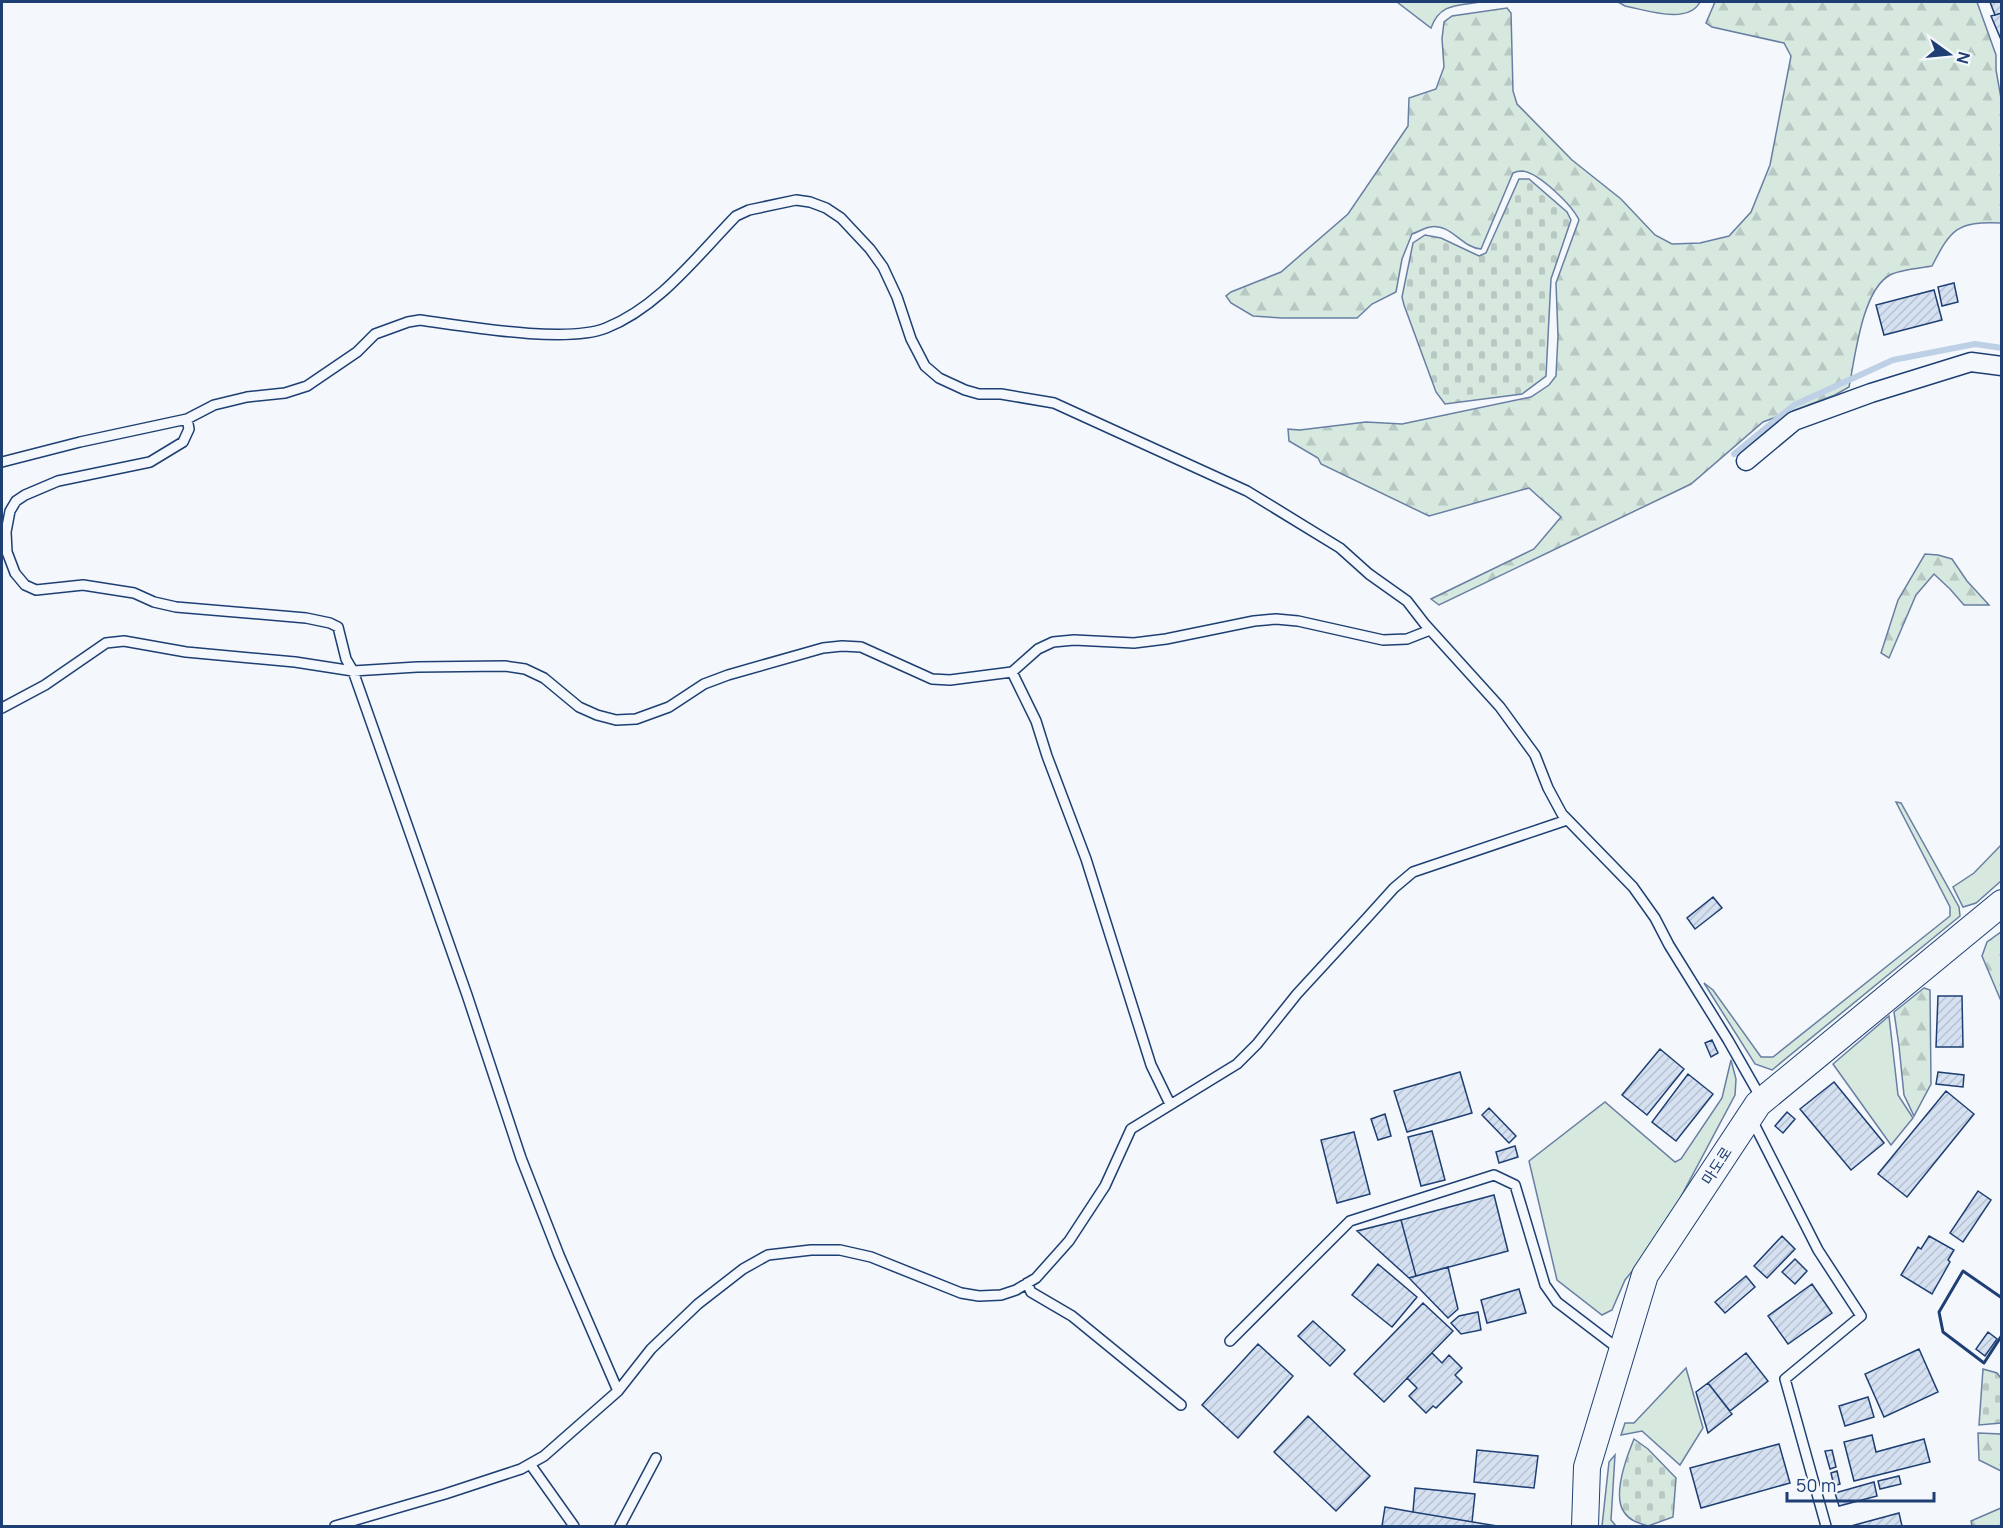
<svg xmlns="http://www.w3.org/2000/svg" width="2003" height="1528" viewBox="0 0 2003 1528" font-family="Manrope,'Noto Sans KR',sans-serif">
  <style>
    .grass { fill: #d7e8df; stroke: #687fa3; stroke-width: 1.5 }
    .forest { fill: url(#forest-firs); stroke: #687fa3; stroke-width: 1.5 }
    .cemetery { fill: url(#cemetery-stones); stroke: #687fa3; stroke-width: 1.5 }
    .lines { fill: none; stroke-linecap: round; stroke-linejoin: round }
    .stream { stroke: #bed0e5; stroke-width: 6 }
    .building { fill: url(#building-hatch); stroke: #1d3f73; stroke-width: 1.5 }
    .service-casing { stroke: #1d3f73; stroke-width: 12 }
    .minor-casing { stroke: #1d3f73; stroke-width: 21 }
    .secondary-casing { stroke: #1d3f73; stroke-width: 28 }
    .service { stroke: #f4f7fb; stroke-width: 9 }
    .minor { stroke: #f4f7fb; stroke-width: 18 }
    .secondary { stroke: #f4f7fb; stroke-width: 26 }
    .wall { stroke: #1d3f73; stroke-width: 3 }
    .labels { text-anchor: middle; stroke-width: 4.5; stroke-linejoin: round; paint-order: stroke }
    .street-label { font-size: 15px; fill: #1d3f73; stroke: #f4f7fb }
  </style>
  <defs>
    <pattern id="forest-firs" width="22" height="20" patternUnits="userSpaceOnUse" patternTransform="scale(1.5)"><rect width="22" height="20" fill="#d7e8df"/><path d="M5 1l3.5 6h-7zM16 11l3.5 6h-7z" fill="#b8c8c3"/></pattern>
    <pattern id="cemetery-stones" width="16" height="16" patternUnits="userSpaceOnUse" patternTransform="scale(1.5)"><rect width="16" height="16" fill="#d7e8df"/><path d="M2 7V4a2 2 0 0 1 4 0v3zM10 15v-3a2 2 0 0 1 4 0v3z" fill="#b8c8c3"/></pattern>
    <pattern id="building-hatch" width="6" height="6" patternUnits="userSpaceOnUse" patternTransform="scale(1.5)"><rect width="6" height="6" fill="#d5e0f0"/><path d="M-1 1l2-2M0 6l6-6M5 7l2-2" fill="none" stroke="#b6c1d1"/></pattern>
  </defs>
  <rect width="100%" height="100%" fill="#f4f7fb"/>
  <path class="grass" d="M1397,2H1480C1457,6 1440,3 1431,28Z
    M1618,2H1700C1688,25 1646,10 1625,6Z
    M1896,802L1901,803L1959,907L1960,916L1772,1070L1755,1064L1704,983L1713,990L1761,1057H1773L1950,916V907Z
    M2001,845V881L1976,903L1963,907L1953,887L1974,873Z
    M1889,1016L1898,1095L1913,1118L1891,1145L1833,1064Z
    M1731,1060L1736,1079L1735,1095L1659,1238L1625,1280L1612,1310L1602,1315L1557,1280L1529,1161L1605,1102L1675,1162L1681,1159L1722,1098Z
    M1686,1368L1703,1428L1680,1465L1642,1431L1621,1435L1625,1423H1634Z
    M1615,1455L1611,1520L1616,1526H1602L1609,1462Z"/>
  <path class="forest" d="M1715,2H1977L1996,55V70L2001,98V223C1957,221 1951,229 1932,266C1921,268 1899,270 1890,275C1862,290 1855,358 1849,387L1835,395L1763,422L1691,484L1439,605L1431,599L1534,549L1561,517L1529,488L1429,516L1321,464L1318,458L1289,441L1288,429L1300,430L1366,422L1402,424L1531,397L1549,385L1556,376L1558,336L1556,283L1579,220C1572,205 1538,172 1522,171C1519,171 1515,172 1513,173L1481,249C1462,248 1451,223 1430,227C1424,228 1418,232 1412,234L1402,259L1396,292L1372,304L1357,318H1282L1253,316L1231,303L1226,296L1231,292L1281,272L1348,214L1408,126L1409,98L1436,89L1444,67L1442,39L1444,22L1452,16L1507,8L1511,13L1513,91L1517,104L1572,160L1621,199L1655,235L1672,244L1700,243L1729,236L1751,212L1770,165L1791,56L1784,43L1712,27L1706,23Z
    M1925,554L1938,555L1952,559L1967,581L1989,605H1964L1950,589L1934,574L1916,595L1889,658L1881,653L1898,600Z
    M2001,932V1001L1982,956L1987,942Z
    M1924,988L1930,990L1931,1084L1914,1116L1904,1095L1899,1046L1894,1012Z
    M1978,1433L2001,1434V1471L1979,1460Z
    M2001,1508V1526H1972L1971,1521Z"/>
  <path class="cemetery" d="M1519,179H1529L1567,212L1571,220L1551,279L1546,376L1522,394L1445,404L1436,392L1404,305L1402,297L1413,243L1425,235L1441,238L1479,256L1486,253Z
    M1983,1369L1997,1373L2001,1378V1423L1979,1425Z
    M1634,1439L1648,1449L1676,1478L1673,1517L1648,1526C1638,1523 1630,1521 1624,1512C1612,1495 1627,1456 1634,1439Z"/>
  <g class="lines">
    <path class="stream" d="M1734,454L1794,405L1893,360L1975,344L2002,348"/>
  </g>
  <path class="building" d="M1990,2H2002V13L1995,15Z
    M2002,13V42L1991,16Z
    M1954,283L1958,302L1942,306L1938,287Z
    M1934,290L1942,320L1884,335L1876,305Z
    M1713,897L1722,908L1695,929L1687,918Z
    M1938,996H1962L1963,1047H1936Z
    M1712,1040L1718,1053L1711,1057L1705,1043Z
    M1660,1049L1684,1069L1647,1115L1622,1095Z
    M1460,1072L1472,1113L1407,1132L1394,1091Z
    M1938,1072L1964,1075L1963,1087L1936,1084Z
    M1688,1074L1713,1094L1676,1141L1652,1122Z
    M1834,1082L1884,1143L1851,1170L1800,1109Z
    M1946,1091L1974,1114L1907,1197L1878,1174Z
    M1489,1108L1516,1136L1509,1143L1482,1115Z
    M1787,1112L1795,1119L1783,1133L1775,1126Z
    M1385,1114L1391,1136L1378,1140L1371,1119Z
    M1432,1131L1445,1180L1421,1186L1408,1137Z
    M1354,1132L1370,1194L1337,1203L1321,1140Z
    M1515,1146L1518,1157L1499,1163L1496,1152Z
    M1978,1191L1991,1200L1963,1242L1950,1233Z
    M1494,1195L1508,1251L1416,1276L1401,1220Z
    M1401,1220L1416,1276L1409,1278L1357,1231Z
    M1782,1236L1795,1249L1767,1278L1754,1266Z
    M1929,1236L1954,1250L1948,1260L1950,1262L1932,1294L1901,1275L1918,1247L1921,1249Z
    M1795,1259L1807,1271L1795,1284L1782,1272Z
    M1378,1264L1417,1297L1392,1327L1352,1295Z
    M1448,1267L1458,1309L1448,1318L1409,1278Z
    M1746,1276L1755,1287L1725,1313L1715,1302Z
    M1812,1284L1832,1313L1788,1344L1768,1316Z
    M1519,1289L1526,1313L1487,1323L1481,1300Z
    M1423,1303L1453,1331L1384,1402L1354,1374Z
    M1478,1312L1481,1330L1461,1334L1451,1323L1459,1316Z
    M1313,1321L1345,1350L1330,1366L1298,1336Z
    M1988,1332L1997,1339L1985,1356L1976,1349Z
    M1258,1344L1293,1376L1238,1438L1202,1405Z
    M1919,1349L1938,1392L1884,1417L1865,1374Z
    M1432,1353L1442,1363L1449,1355L1462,1368L1455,1375L1462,1382L1436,1408L1433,1406L1426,1413L1409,1396L1417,1388L1407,1378Z
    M1746,1353L1768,1381L1730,1411L1708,1383Z
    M1708,1383L1732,1414L1708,1433L1696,1392Z
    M1868,1397L1874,1417L1845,1426L1839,1406Z
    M1308,1416L1370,1476L1336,1511L1274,1452Z
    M1872,1435L1876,1452L1924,1439L1930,1462L1854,1481L1844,1442Z
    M1779,1444L1790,1483L1701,1508L1690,1468Z
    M1477,1450L1538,1456L1534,1488L1474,1482Z
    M1832,1450L1836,1467L1830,1469L1825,1451Z
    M1837,1471L1840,1484L1834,1486L1831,1473Z
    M1899,1476L1901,1484L1880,1489L1878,1481Z
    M1874,1482L1877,1496L1839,1506L1835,1493Z
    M1415,1488L1475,1494L1472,1522L1413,1512Z
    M1385,1507L1413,1512L1497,1526H1382Z
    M1899,1513L1902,1526H1851Z"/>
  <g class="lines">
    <defs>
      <path id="service" d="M187,419L189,429L183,442L150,462L58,481L25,495L16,501L10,511L6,532L7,552L15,573L25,585L36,590L83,585L134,593L154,602L176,607L306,618L330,623L338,627L346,659L353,671L467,995L521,1158L559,1255L618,1391
        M2,462L80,442L187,419L214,405L247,397L285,393L307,386L357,352L375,334L408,322L420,320C465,326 566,344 606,328C659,307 697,256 736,216L749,210L796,200L810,202L826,208L841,218L870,249L883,267L897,297L911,339L925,366L939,378L965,390L979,394H1001L1054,403L1247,491L1340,548L1369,574L1407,601L1424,623L1500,707L1535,755L1548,788L1562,814L1633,887L1655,918L1669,945L1728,1040L1761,1098
        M1012,672L1036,721L1047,756L1086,859L1151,1065L1170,1104
        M2,708L45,685L106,643L124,641L186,652L295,662L353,671L417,667L505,666L525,669L544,678L579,707L597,715L616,720L636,719L669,707L704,684L728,675L823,648L842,646L861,647L932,679L950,680L1012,672L1038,649L1053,642L1074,640L1134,643L1166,639L1254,621L1276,619L1298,621L1383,640L1407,639L1430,630
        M1751,1118L1818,1250L1861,1316L1785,1379L1826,1526
        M1027,1283L1031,1292L1072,1316L1181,1405
        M1230,1341L1350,1221L1494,1175L1515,1185L1545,1285L1557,1302L1620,1350
        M530,1464L574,1526
        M335,1526L445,1494L521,1469L544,1456L618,1391L651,1349L698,1304L743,1269L768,1255L811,1250H840L871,1257L961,1293L979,1296L1001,1295L1016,1290L1036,1278L1069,1241L1105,1186L1131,1129L1237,1064L1257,1044L1297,994L1366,919L1394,888L1413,872L1567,820
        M620,1526L656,1458"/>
      <path id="minor" d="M1746,461L1794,421L1871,393L1971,362L2002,366"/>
      <path id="secondary" d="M1585,1526L1587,1467L1645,1275L1758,1104L2002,903"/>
    </defs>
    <use href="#service" class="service-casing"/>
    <use href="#minor" class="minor-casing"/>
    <use href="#secondary" class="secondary-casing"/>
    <use href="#service" class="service"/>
    <use href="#minor" class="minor"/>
    <use href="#secondary" class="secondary"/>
    <path class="wall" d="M2002,1298L1963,1271L1939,1312L1943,1332L1984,1363L2002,1335"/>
  </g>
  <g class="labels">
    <g class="street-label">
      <text transform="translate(1717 1166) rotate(-57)" y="5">마도로</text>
    </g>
  </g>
  <rect width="2003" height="1528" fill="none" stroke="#1d3f73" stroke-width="6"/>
  <g transform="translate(1949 54) rotate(105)" stroke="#f4f7fb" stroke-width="4.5" paint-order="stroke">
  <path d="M0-4.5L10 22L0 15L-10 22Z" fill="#1d3f73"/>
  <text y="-9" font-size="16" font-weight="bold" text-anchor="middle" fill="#1d3f73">N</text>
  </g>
  <path d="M1787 1492v9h147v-9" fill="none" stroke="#1d3f73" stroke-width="3"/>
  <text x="1796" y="1492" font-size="18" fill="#1d3f73" stroke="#f4f7fb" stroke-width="4.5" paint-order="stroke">50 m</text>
</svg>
